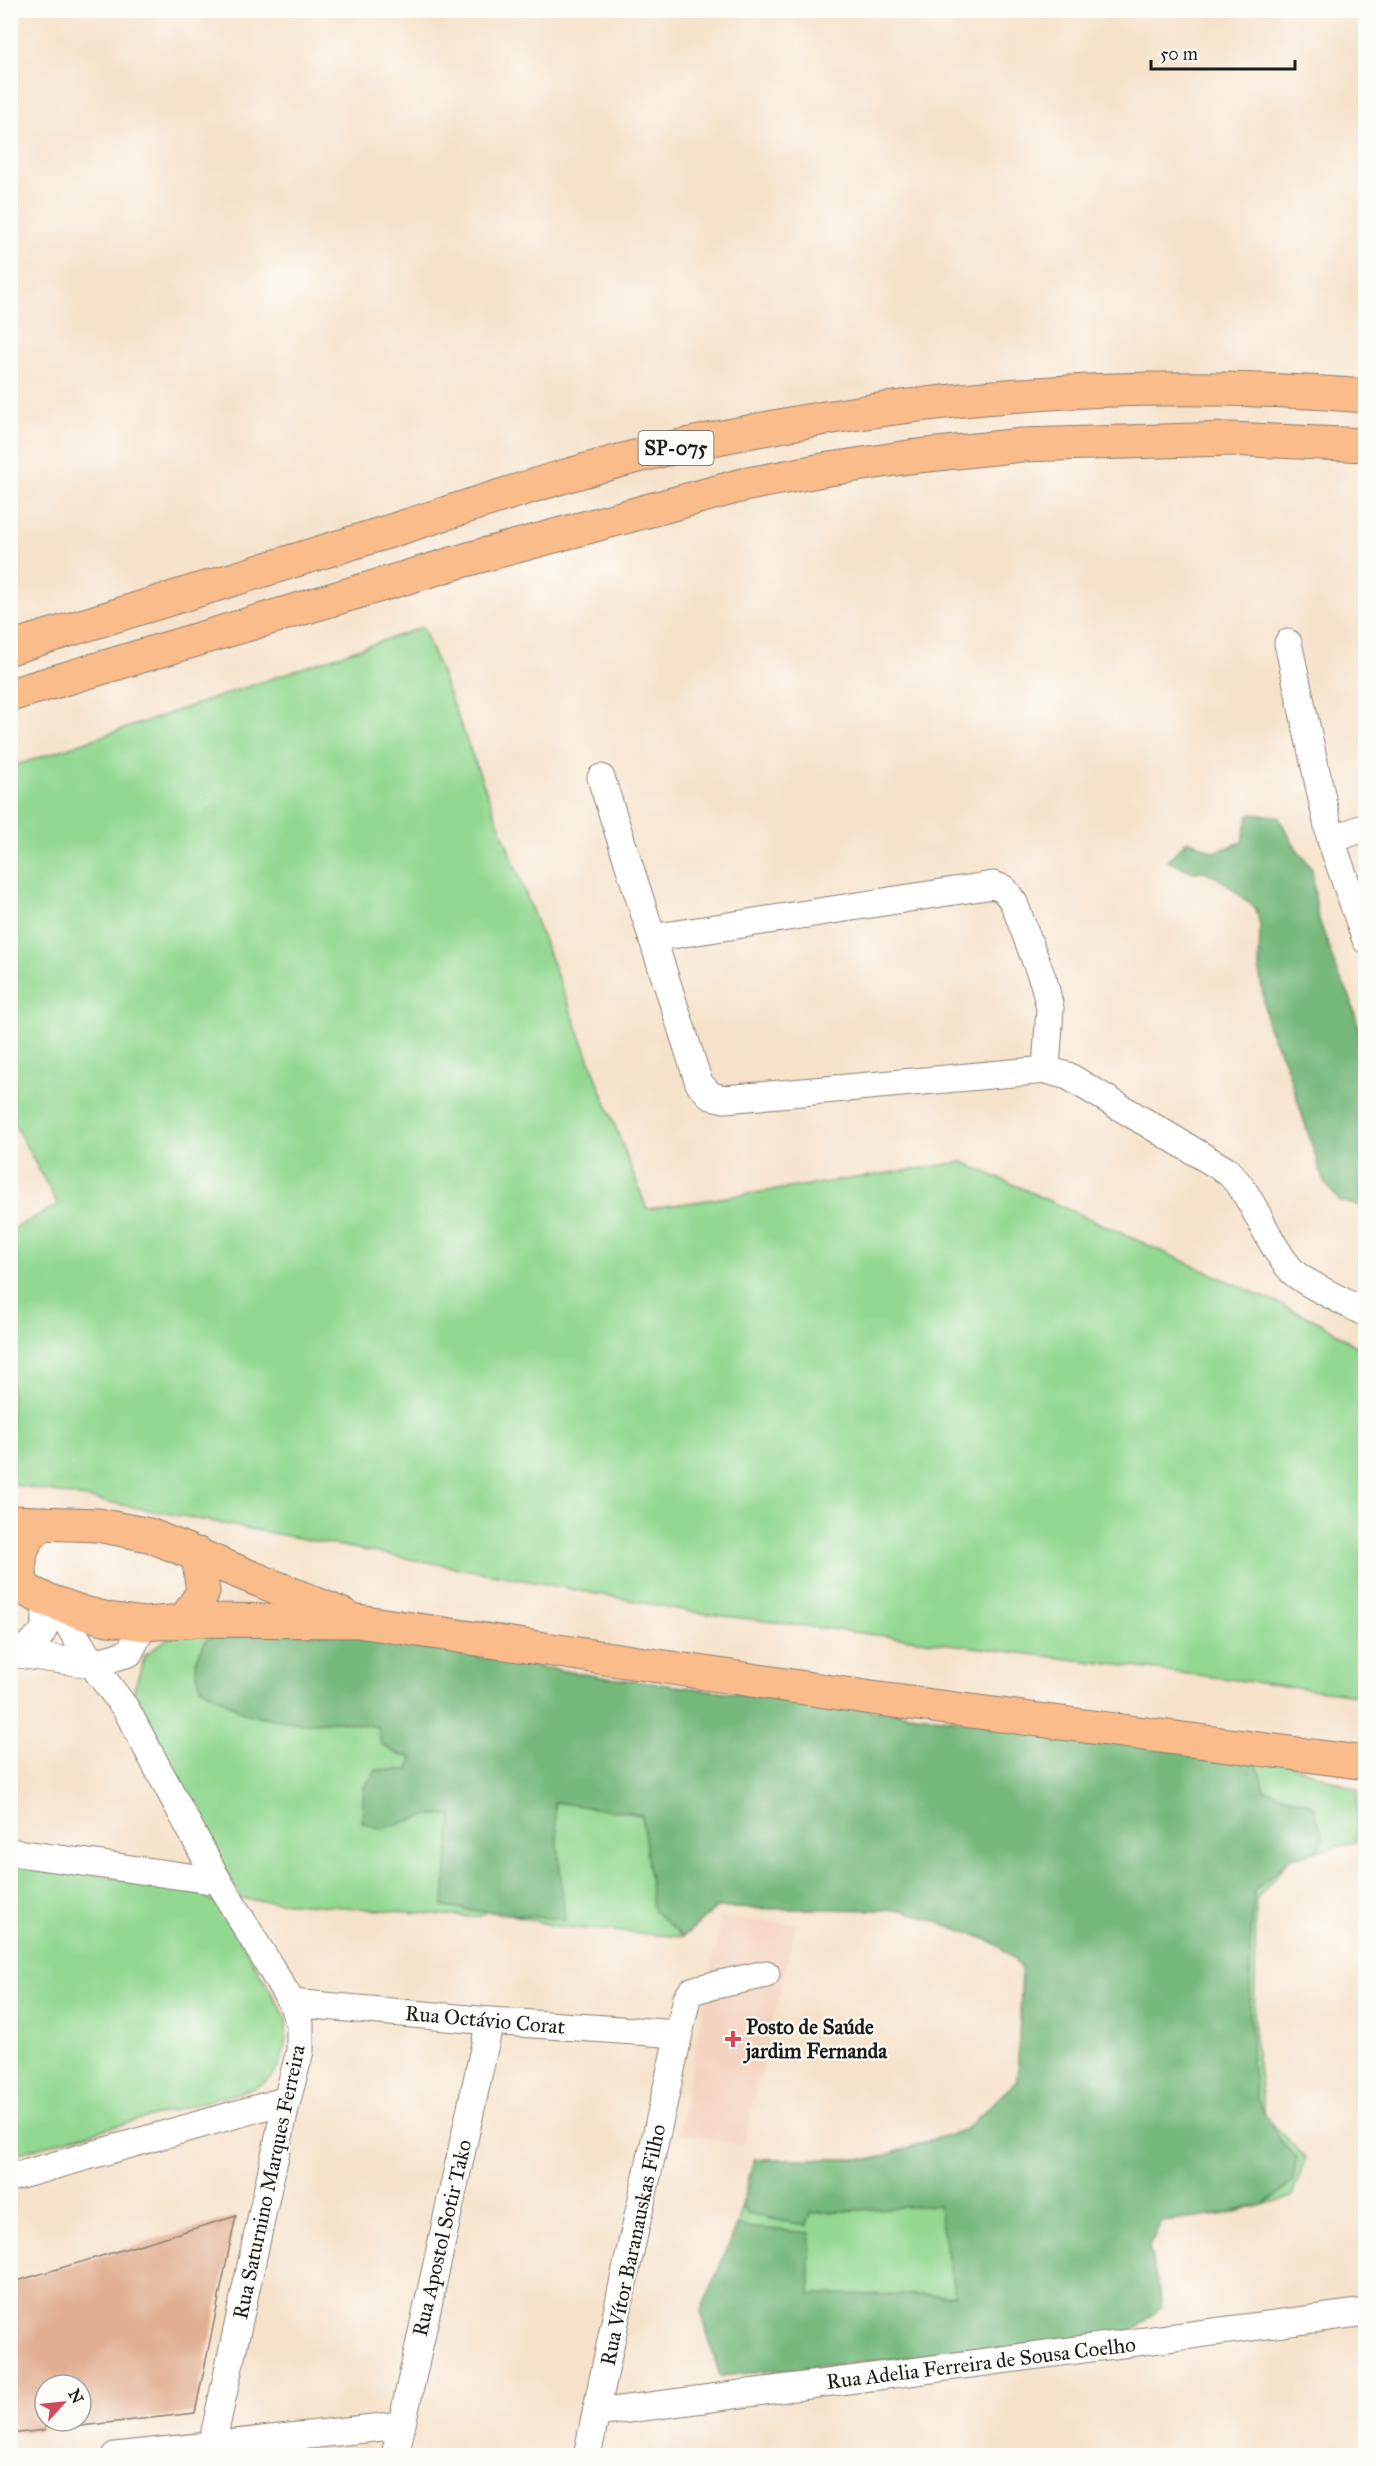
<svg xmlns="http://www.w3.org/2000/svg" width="1376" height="2466" viewBox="0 0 1376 2466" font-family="'IM FELL Great Primer',serif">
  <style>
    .built { fill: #f4d3c0 }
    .green { fill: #92d891; stroke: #577a56; stroke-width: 1.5 }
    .forest { fill: #75b87b; stroke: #486a4c; stroke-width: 1.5 }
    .building { fill: #e1ae90 }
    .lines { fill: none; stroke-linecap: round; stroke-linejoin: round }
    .minor-casing { stroke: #897f74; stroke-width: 29 }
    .major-casing { stroke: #897f74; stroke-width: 35 }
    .highway-casing { stroke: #897f74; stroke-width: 35 }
    .minor { stroke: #fff; stroke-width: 27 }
    .major { stroke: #f9bc8a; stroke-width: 33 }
    .highway { stroke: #f9bc8a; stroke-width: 33 }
    .poi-dot { fill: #d1495b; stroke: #fdfcf7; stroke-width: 2 }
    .labels { text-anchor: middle; stroke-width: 4.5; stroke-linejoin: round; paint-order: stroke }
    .shield { fill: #fdfcf7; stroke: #605f5e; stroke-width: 1.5 }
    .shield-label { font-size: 20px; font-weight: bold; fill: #1c1c1c }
    .street-label { font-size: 21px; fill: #1c1c1c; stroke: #fdfcf7 }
    .poi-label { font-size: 21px; font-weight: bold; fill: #1c1c1c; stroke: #fdfcf7; text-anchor: start }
  </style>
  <rect width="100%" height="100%" fill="#fdfcf7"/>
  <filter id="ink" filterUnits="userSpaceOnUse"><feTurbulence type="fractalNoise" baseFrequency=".0167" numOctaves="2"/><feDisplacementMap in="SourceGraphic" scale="12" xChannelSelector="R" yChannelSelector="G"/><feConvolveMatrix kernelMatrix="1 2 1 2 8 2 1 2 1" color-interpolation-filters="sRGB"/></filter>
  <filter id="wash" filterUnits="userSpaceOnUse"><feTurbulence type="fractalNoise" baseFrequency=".008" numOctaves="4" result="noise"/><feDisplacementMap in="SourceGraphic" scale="24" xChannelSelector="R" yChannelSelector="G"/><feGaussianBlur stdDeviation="1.35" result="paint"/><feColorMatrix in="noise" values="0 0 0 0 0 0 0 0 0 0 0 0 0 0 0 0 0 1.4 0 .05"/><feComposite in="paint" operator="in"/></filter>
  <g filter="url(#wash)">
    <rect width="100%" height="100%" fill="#f6e2cb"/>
    <path class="built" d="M722,1917L796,1924L743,2145L678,2133Z"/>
    <path class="green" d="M423,627L647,1209L963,1162L1319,1322L1365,1352V1696L693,1612L11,1484V1230L58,1205L11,1118V767Z
      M174,1634H338L601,1677L1273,1758L1358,1790L1356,1842L1290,1858L1256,1900L1254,2037L1265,2117L1306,2158L1292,2197L1230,2214L1161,2222L1149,2247L1162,2306L993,2350L720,2376L701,2311L737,2226L754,2159H874L966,2129L1017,2081L1033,1946L904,1910L716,1908L683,1937L554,1926L491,1909L481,1916L471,1917L241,1899L132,1696L145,1655Z
      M11,1863L186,1889L197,1892L219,1905L286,2017C288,2047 283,2079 251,2089L11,2155Z"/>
    <path class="forest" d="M1249,814L1278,816L1294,845L1312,869L1317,913L1337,972L1350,997L1361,1036L1366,1103V1204L1359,1206L1340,1201L1324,1182L1286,1065L1268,1027L1259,970L1260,925L1256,909L1223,881L1205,871L1194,872L1167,861L1188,840L1215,852L1242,842Z
      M223,1633L338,1634L601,1677L1255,1756L1264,1789L1313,1805L1324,1840L1316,1852L1290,1858L1254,1891L1250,1948V2016L1252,2064L1257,2100L1279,2139L1297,2158L1292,2183L1263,2205L1197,2218L1161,2222L1149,2247L1162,2306L1134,2330L1014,2347L720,2376L701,2311L737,2226L810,2233V2294L955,2295L938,2205L811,2213L807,2226L747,2214L742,2205L754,2159H874L966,2129L1017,2081L1022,1969L1010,1955L991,1941L903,1910L716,1908L683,1937L653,1910L642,1815L554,1802L565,1920L443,1907L452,1815H429L381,1829L362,1822L364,1787L377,1770H409L412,1757L395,1753L381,1744L378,1727L336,1721L303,1724L246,1714L200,1687L195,1663L206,1640Z"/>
    <g id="blocks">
      <path class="building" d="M236,2216L195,2413L81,2426V2385H45V2430L10,2434V2283Z"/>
    </g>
  </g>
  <g filter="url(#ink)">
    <use href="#blocks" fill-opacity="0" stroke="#897f74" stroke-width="1.5"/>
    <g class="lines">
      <defs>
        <path id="minor" d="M1288,643L1331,840L1366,940
          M601,778L699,1083L711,1096L725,1099L1046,1070L1068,1076L1227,1171C1256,1198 1265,1242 1293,1272C1304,1283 1349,1304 1366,1313
          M1331,840L1366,827
          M652,938L993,885L1004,889L1014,903L1044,983L1050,1008L1046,1070
          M55,1602L92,1664L126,1709L218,1881L292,2003L300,2024V2051L287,2100L212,2445
          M10,1653L92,1664L129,1653L144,1624
          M16,1654C43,1637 50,1631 44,1599
          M10,1852L218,1881
          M292,2003L490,2021L678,2034
          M10,2178L287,2100
          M597,2413L1366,2312
          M115,2456L401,2425
          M395,2456L490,2021
          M587,2456L625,2274L687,1998L692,1991L702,1988L766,1974"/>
        <path id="major" d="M10,1522L98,1525L149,1535L343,1615
          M10,1582L44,1599L84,1613L108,1619L144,1624L198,1620L358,1621L872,1698L1366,1763
          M22,1586C17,1559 19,1538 45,1523
          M185,1620L203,1592L198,1554"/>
        <path id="highway" d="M10,648C135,610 260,572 384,533C479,503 575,470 672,448C899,396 1133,377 1366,396
          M10,695L465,560L743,485L823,470L909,457L1022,445L1229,439L1366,445"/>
      </defs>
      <use href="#minor" class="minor-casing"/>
      <use href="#major" class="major-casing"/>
      <use href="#highway" class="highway-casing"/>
      <use href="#minor" class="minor"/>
      <use href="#major" class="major"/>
      <use href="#highway" class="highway"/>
    </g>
  </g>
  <path class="poi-dot" d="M730 2030h6v6h6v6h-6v6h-6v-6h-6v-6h6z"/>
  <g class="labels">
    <rect class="shield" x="638.5" y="431" width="75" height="34" rx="4.5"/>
    <g class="shield-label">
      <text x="676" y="455">SP-075</text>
    </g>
    <g class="street-label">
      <text transform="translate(485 2020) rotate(5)" y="7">Rua Octávio Corat</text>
      <text transform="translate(269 2182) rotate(-78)" y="7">Rua Saturnino Marques Ferreira</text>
      <text transform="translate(442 2238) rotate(-77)" y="7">Rua Apostol Sotir Tako</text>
      <text transform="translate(633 2245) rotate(-78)" y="7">Rua Vítor Baranauskas Filho</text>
      <text transform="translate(981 2363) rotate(-7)" y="7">Rua Adelia Ferreira de Sousa Coelho</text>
    </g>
    <g class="poi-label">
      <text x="746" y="2034">Posto de Saúde<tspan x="746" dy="24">jardim Fernanda</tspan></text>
    </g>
  </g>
  <rect width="1376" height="2466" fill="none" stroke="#fdfcf7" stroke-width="36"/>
  <g transform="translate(63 2403) rotate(63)"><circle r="28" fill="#fdfcf7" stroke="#a3a29f" stroke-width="1.5"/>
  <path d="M0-4.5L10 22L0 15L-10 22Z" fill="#d1495b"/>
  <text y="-9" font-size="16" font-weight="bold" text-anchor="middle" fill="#1c1c1c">N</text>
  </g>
  <path d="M1151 60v9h144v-9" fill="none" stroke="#1c1c1c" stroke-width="3"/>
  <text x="1160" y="60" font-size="18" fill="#1c1c1c" stroke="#fdfcf7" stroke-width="4.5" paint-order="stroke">50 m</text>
</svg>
